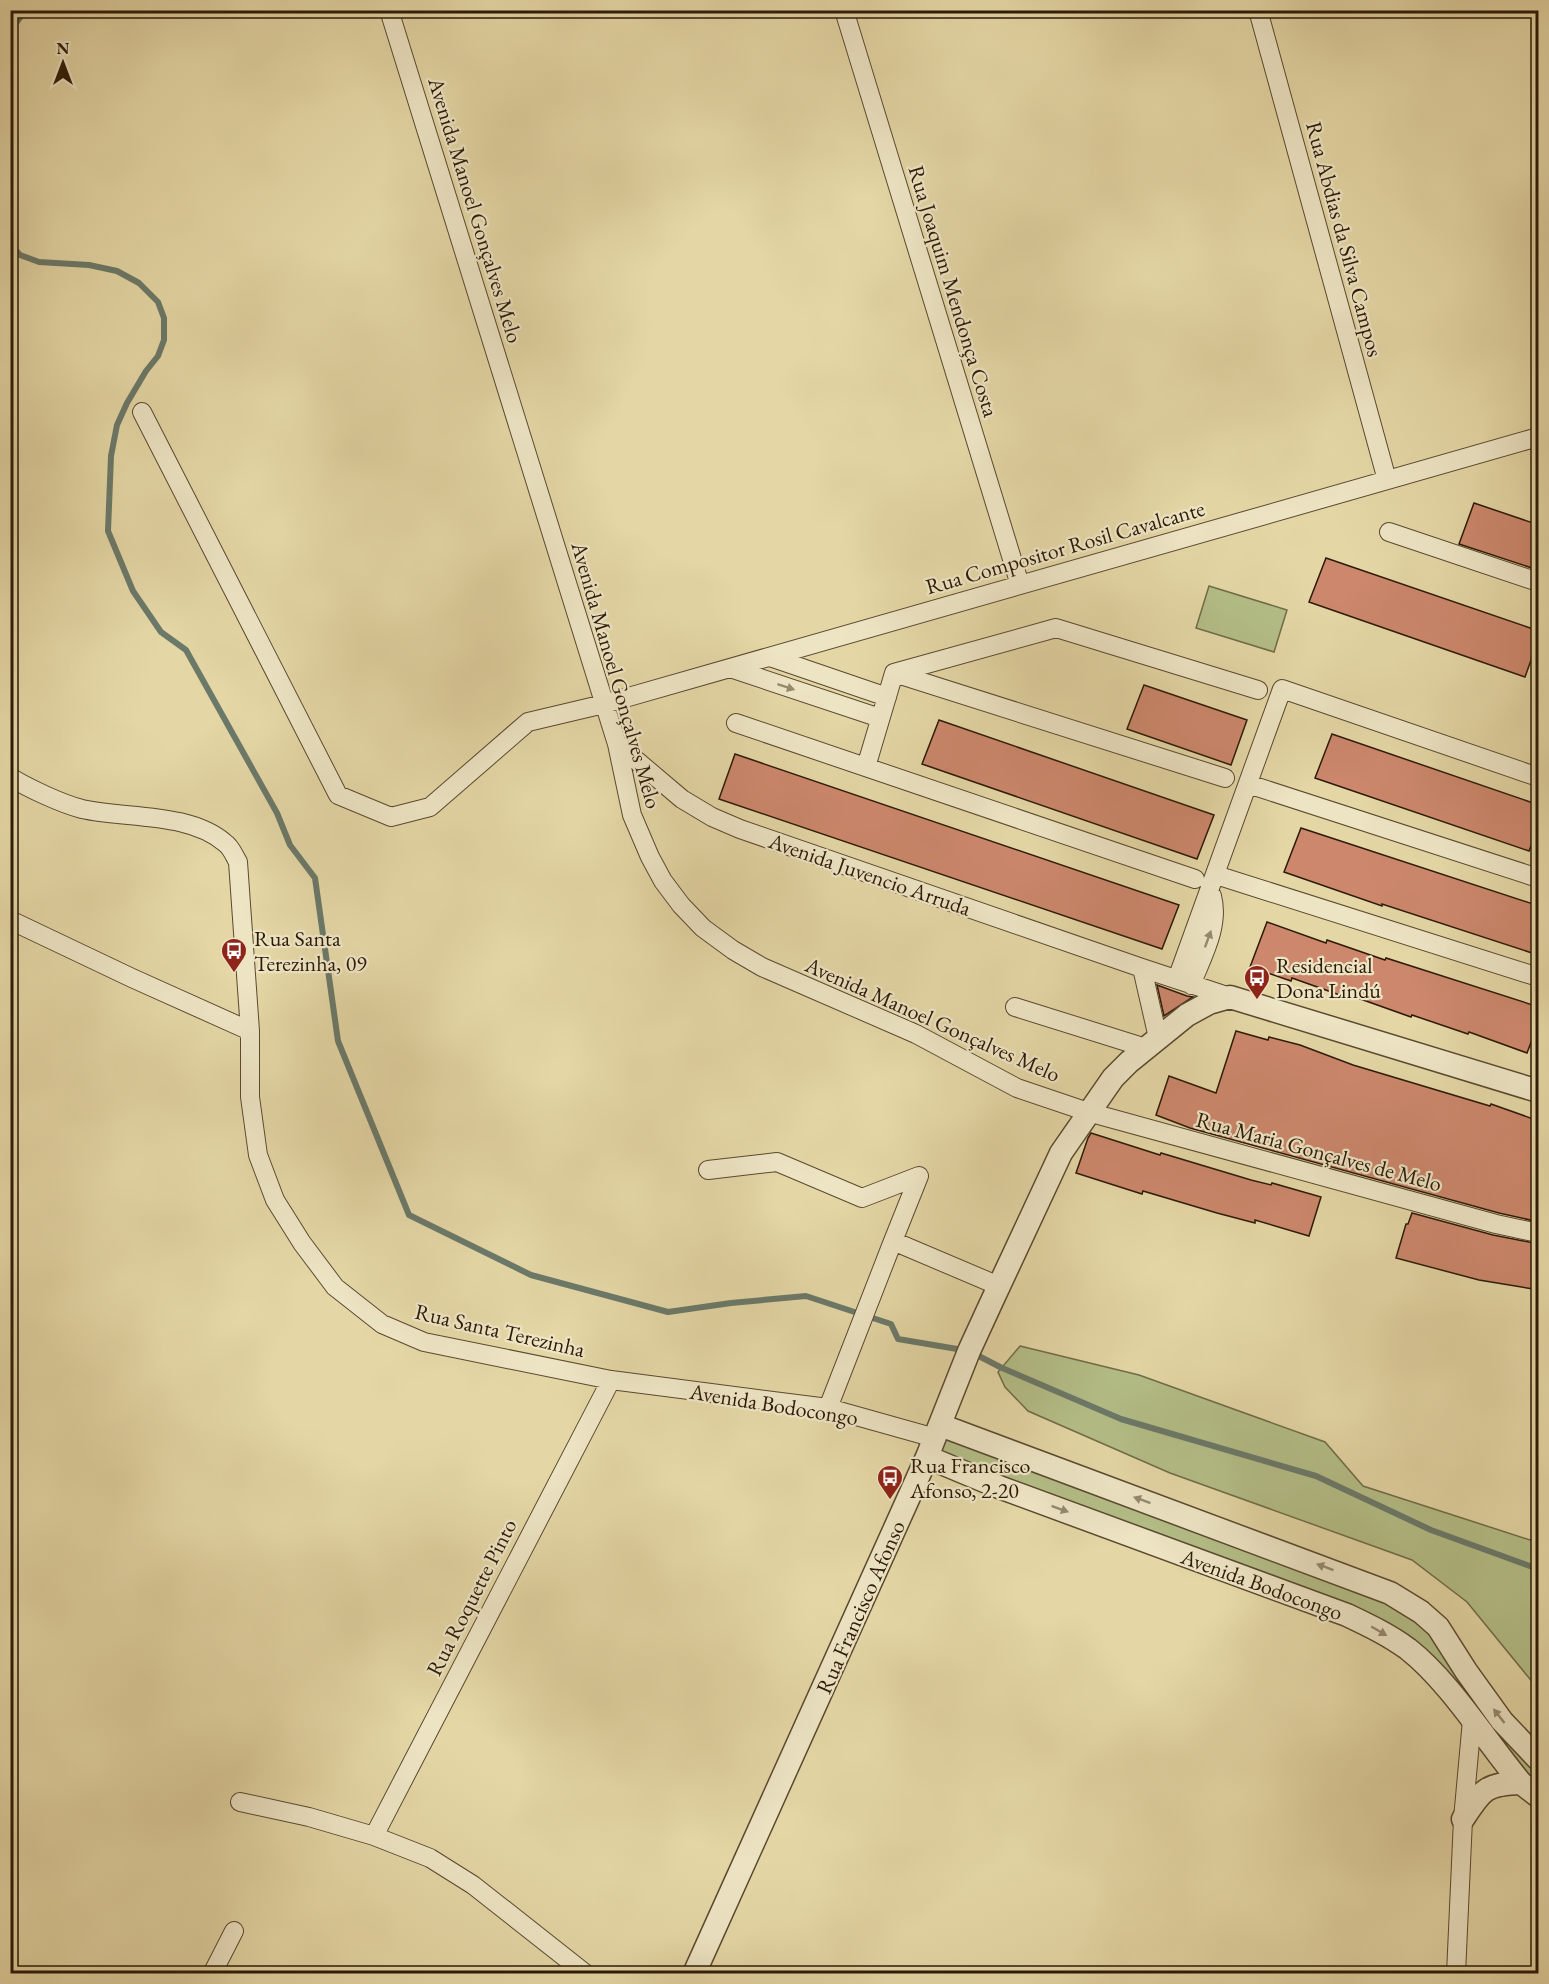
<svg xmlns="http://www.w3.org/2000/svg" width="1549" height="1984" viewBox="0 0 1549 1984" font-family="'EB Garamond',serif">
  <style>
    .green { fill: #b4be87; stroke: #706c48; stroke-width: 1.5 }
    .lines { fill: none; stroke-linecap: round; stroke-linejoin: round }
    .stream { stroke: #6b7969; stroke-width: 6 }
    .building { fill: #cc876c; stroke: #2c1a08; stroke-width: 1.5 }
    .minor-casing { stroke: #5a492f; stroke-width: 20 }
    .tertiary-casing { stroke: #5a492f; stroke-width: 25 }
    .minor { stroke: #ede4c4; stroke-width: 18 }
    .tertiary { stroke: #ede4c4; stroke-width: 22 }
    .oneway { fill: #96896f }
    .labels { text-anchor: middle; stroke-width: 4.5; stroke-linejoin: round; paint-order: stroke }
    .street-label { font-size: 22px; fill: #2c1a08; stroke: #ede4c4 }
    .poi-label { font-size: 22px; fill: #2c1a08; stroke: #ede4c4; text-anchor: start }
  </style>
  <rect width="100%" height="100%" fill="#e4d6a5"/>
  <filter id="stains"><feTurbulence type="fractalNoise" baseFrequency=".00333" numOctaves="4"/><feColorMatrix values="0 0 0 0 .2 0 0 0 0 .09 0 0 0 0 .02 0 0 0 .5 -.17"/></filter>
  <radialGradient id="worn" r=".72"><stop offset=".6" stop-color="#630" stop-opacity="0"/><stop offset="1" stop-color="#630" stop-opacity=".3"/></radialGradient>
  <path class="green" d="M1209,586L1287,610L1274,652L1196,628Z
    M1020,1346L1139,1375L1325,1442L1363,1486L1530,1540L1538,1534V1689L1467,1602L1412,1560L1170,1473L1028,1411L1005,1387L998,1372Z
    M947,1438L1381,1596L1426,1627L1538,1768V1789L1423,1651L939,1455Z"/>
  <g class="lines">
    <path class="stream" d="M10,31L26,10
      M10,244L20,255L39,262L89,265L117,271L139,283L158,302L164,318V340L158,356L146,371L127,403L117,425L111,456L108,531L133,591L161,632L186,650L277,813L290,845L315,878L338,1041L409,1215L531,1275L668,1312L731,1303L806,1296L891,1324L898,1339L969,1351L1002,1368L1121,1419L1316,1476L1431,1530L1538,1569"/>
  </g>
  <path class="building" d="M1474,503L1539,525V560L1535,569L1459,544Z
    M1326,558L1539,631V650L1535,649L1525,677L1309,602Z
    M1144,685L1247,720L1231,765L1127,729Z
    M939,720L1214,815L1197,859L922,764Z
    M1332,734L1539,805V825L1529,851L1315,778Z
    M735,754L1179,905L1162,949L719,799Z
    M1301,828L1539,906V936L1532,953L1382,904V906L1284,872Z
    M1267,922L1326,943L1327,940L1385,960L1386,958L1539,1007V1021L1527,1053L1469,1032L1468,1034L1412,1015L1411,1017L1352,996L1351,999L1292,978L1291,981L1250,967Z
    M1157,985L1187,996L1193,997L1164,1016Z
    M1236,1031L1268,1040L1269,1037L1300,1045L1353,1065L1490,1106L1491,1104L1539,1121V1222L1499,1213L1190,1128L1156,1115L1169,1076L1216,1093Z
    M1091,1133L1160,1155L1161,1153L1251,1180L1271,1185L1272,1183L1321,1197L1309,1236L1255,1220V1223L1217,1213L1143,1191L1142,1194L1076,1173L1088,1138Z
    M1412,1213L1493,1235L1539,1244V1290L1479,1280L1396,1258L1406,1224H1408Z"/>
  <g class="lines">
    <defs>
      <path id="minor" d="M389,10L617,744L632,815L650,857L663,881L681,905L703,928L733,950L762,967L916,1034L1017,1088L1088,1112L1496,1224L1538,1233
        M844,10L1020,585
        M1258,10L1387,480
        M142,412L338,795L391,817L430,807L528,722L604,704L1538,437
        M1389,532L1538,582
        M770,657L887,697
        M730,668L880,718
        M894,673L1225,778
        M736,723L1195,879
        M617,744L682,799L712,817L740,829L1142,968L1230,997
        M866,767L894,673L1056,628L1258,690
        M10,777C28,788 62,804 82,809C127,819 189,812 225,843C231,847 234,855 238,862L250,1031V1097L258,1155L275,1200L302,1243L335,1287L382,1324L424,1342L611,1380L828,1408L935,1438
        M1248,784L1538,878
        M1216,875L1538,977
        M10,920L132,978L250,1031
        M1142,968L1158,1038
        M1177,979L1282,689L1538,777
        M1191,985C1202,957 1220,926 1212,896
        M1015,1007L1146,1048
        M708,1170L777,1162L862,1198L919,1176L893,1241
        M828,1408L893,1241L999,1286
        M240,1802L309,1817L374,1836L430,1858L473,1885L586,1974
        M374,1836L611,1380
        M212,1974L234,1931
        M1456,1974L1463,1819L1472,1720"/>
      <path id="tertiary" d="M940,1425L1390,1593L1421,1612L1438,1627L1466,1671L1502,1721L1538,1759
        M927,1457L999,1487L1347,1615C1368,1625 1389,1635 1408,1649C1450,1682 1486,1741 1521,1783L1538,1796
        M1463,1819C1482,1790 1485,1784 1521,1783
        M694,1974L927,1457L969,1351L992,1301L1061,1153L1113,1078L1129,1062L1187,1015L1209,1003L1230,997L1538,1091"/>
    </defs>
    <use href="#minor" class="minor-casing"/>
    <use href="#tertiary" class="tertiary-casing"/>
    <use href="#minor" class="minor"/>
    <use href="#tertiary" class="tertiary"/>
  </g>
  <defs><path id="oneway-solid" d="M-6-.8H1V-3.2L6.5 0L1 3.2V.8H-6Z" transform="scale(1.5)"/></defs>
  <g class="oneway">
    <use href="#oneway-solid" transform="translate(786 687) rotate(18)"/>
    <use href="#oneway-solid" transform="translate(1208 939) rotate(-70)"/>
    <use href="#oneway-solid" transform="translate(1142 1500) rotate(-160)"/>
    <use href="#oneway-solid" transform="translate(1060 1509) rotate(20)"/>
    <use href="#oneway-solid" transform="translate(1325 1567) rotate(-160)"/>
    <use href="#oneway-solid" transform="translate(1379 1631) rotate(30)"/>
    <use href="#oneway-solid" transform="translate(1499 1716) rotate(-128)"/>
  </g>
  <defs>
    <symbol id="bus-pin" viewBox="-11 -11 22 30"><path d="M0 17L-7.5 6A9.5 9.5 0 1 1 7.5 6Z" fill="#8f2418" stroke="#ede4c4"/><path d="M-5-6H5V4H4V6H2V4H-2V6H-4V4H-5ZM-3.5-4V0h7V-4ZM-3.5 1.2v1.5H-2V1.2ZM2 1.2v1.5H3.5V1.2Z" fill="#fff"/></symbol>
  </defs>
  <g fill-rule="evenodd">
    <use href="#bus-pin" x="219" y="936" width="30" height="40"/>
    <use href="#bus-pin" x="1242" y="963" width="30" height="40"/>
    <use href="#bus-pin" x="875" y="1463" width="30" height="40"/>
  </g>
  <g class="labels">
    <g class="street-label">
      <text transform="translate(476 210) rotate(73)" y="8">Avenida Manoel Gonçalves Melo</text>
      <text transform="translate(1345 239) rotate(75)" y="8">Rua Abdias da Silva Campos</text>
      <text transform="translate(954 291) rotate(73)" y="8">Rua Joaquim Mendonça Costa</text>
      <text transform="translate(1065 547) rotate(-16)" y="8">Rua Compositor Rosil Cavalcante</text>
      <text transform="translate(617 675) rotate(74)" y="8">Avenida Manoel Gonçalves Melo</text>
      <text transform="translate(870 874) rotate(19)" y="8">Avenida Juvencio Arruda</text>
      <text transform="translate(933 1019) rotate(24)" y="8">Avenida Manoel Gonçalves Melo</text>
      <text transform="translate(1319 1151) rotate(15)" y="8">Rua Maria Gonçalves de Melo</text>
      <text transform="translate(500 1330) rotate(13)" y="8">Rua Santa Terezinha</text>
      <text transform="translate(774 1404) rotate(9)" y="8">Avenida Bodocongo</text>
      <text transform="translate(1262 1584) rotate(20)" y="8">Avenida Bodocongo</text>
      <text transform="translate(471 1597) rotate(-63)" y="8">Rua Roquette Pinto</text>
      <text transform="translate(860 1607) rotate(-66)" y="8">Rua Francisco Afonso</text>
    </g>
    <g class="poi-label">
      <text x="254" y="946">Rua Santa<tspan x="254" dy="25">Terezinha, 09</tspan></text>
      <text x="1276" y="973">Residencial<tspan x="1276" dy="25">Dona Lindú</tspan></text>
      <text x="910" y="1473">Rua Francisco<tspan x="910" dy="25">Afonso, 2-20</tspan></text>
    </g>
  </g>
  <rect width="1549" height="1984" fill="none" stroke="#e4d6a5" stroke-width="36"/>
  <rect x="12" y="12" width="1525" height="1960" fill="none" stroke="#2c1a08" stroke-width="3"/>
  <rect x="18" y="18" width="1513" height="1948" fill="none" stroke="#2c1a08" stroke-width="1.5"/>
  <g transform="translate(63 63)" stroke="#ede4c4" stroke-width="4.5" paint-order="stroke">
  <path d="M0-4.5L10 22L0 15L-10 22Z" fill="#2c1a08"/>
  <text y="-9" font-size="16" font-weight="bold" text-anchor="middle" fill="#2c1a08">N</text>
  </g>
  <rect width="100%" height="100%" filter="url(#stains)"/>
  <rect width="100%" height="100%" fill="url(#worn)"/>
</svg>
